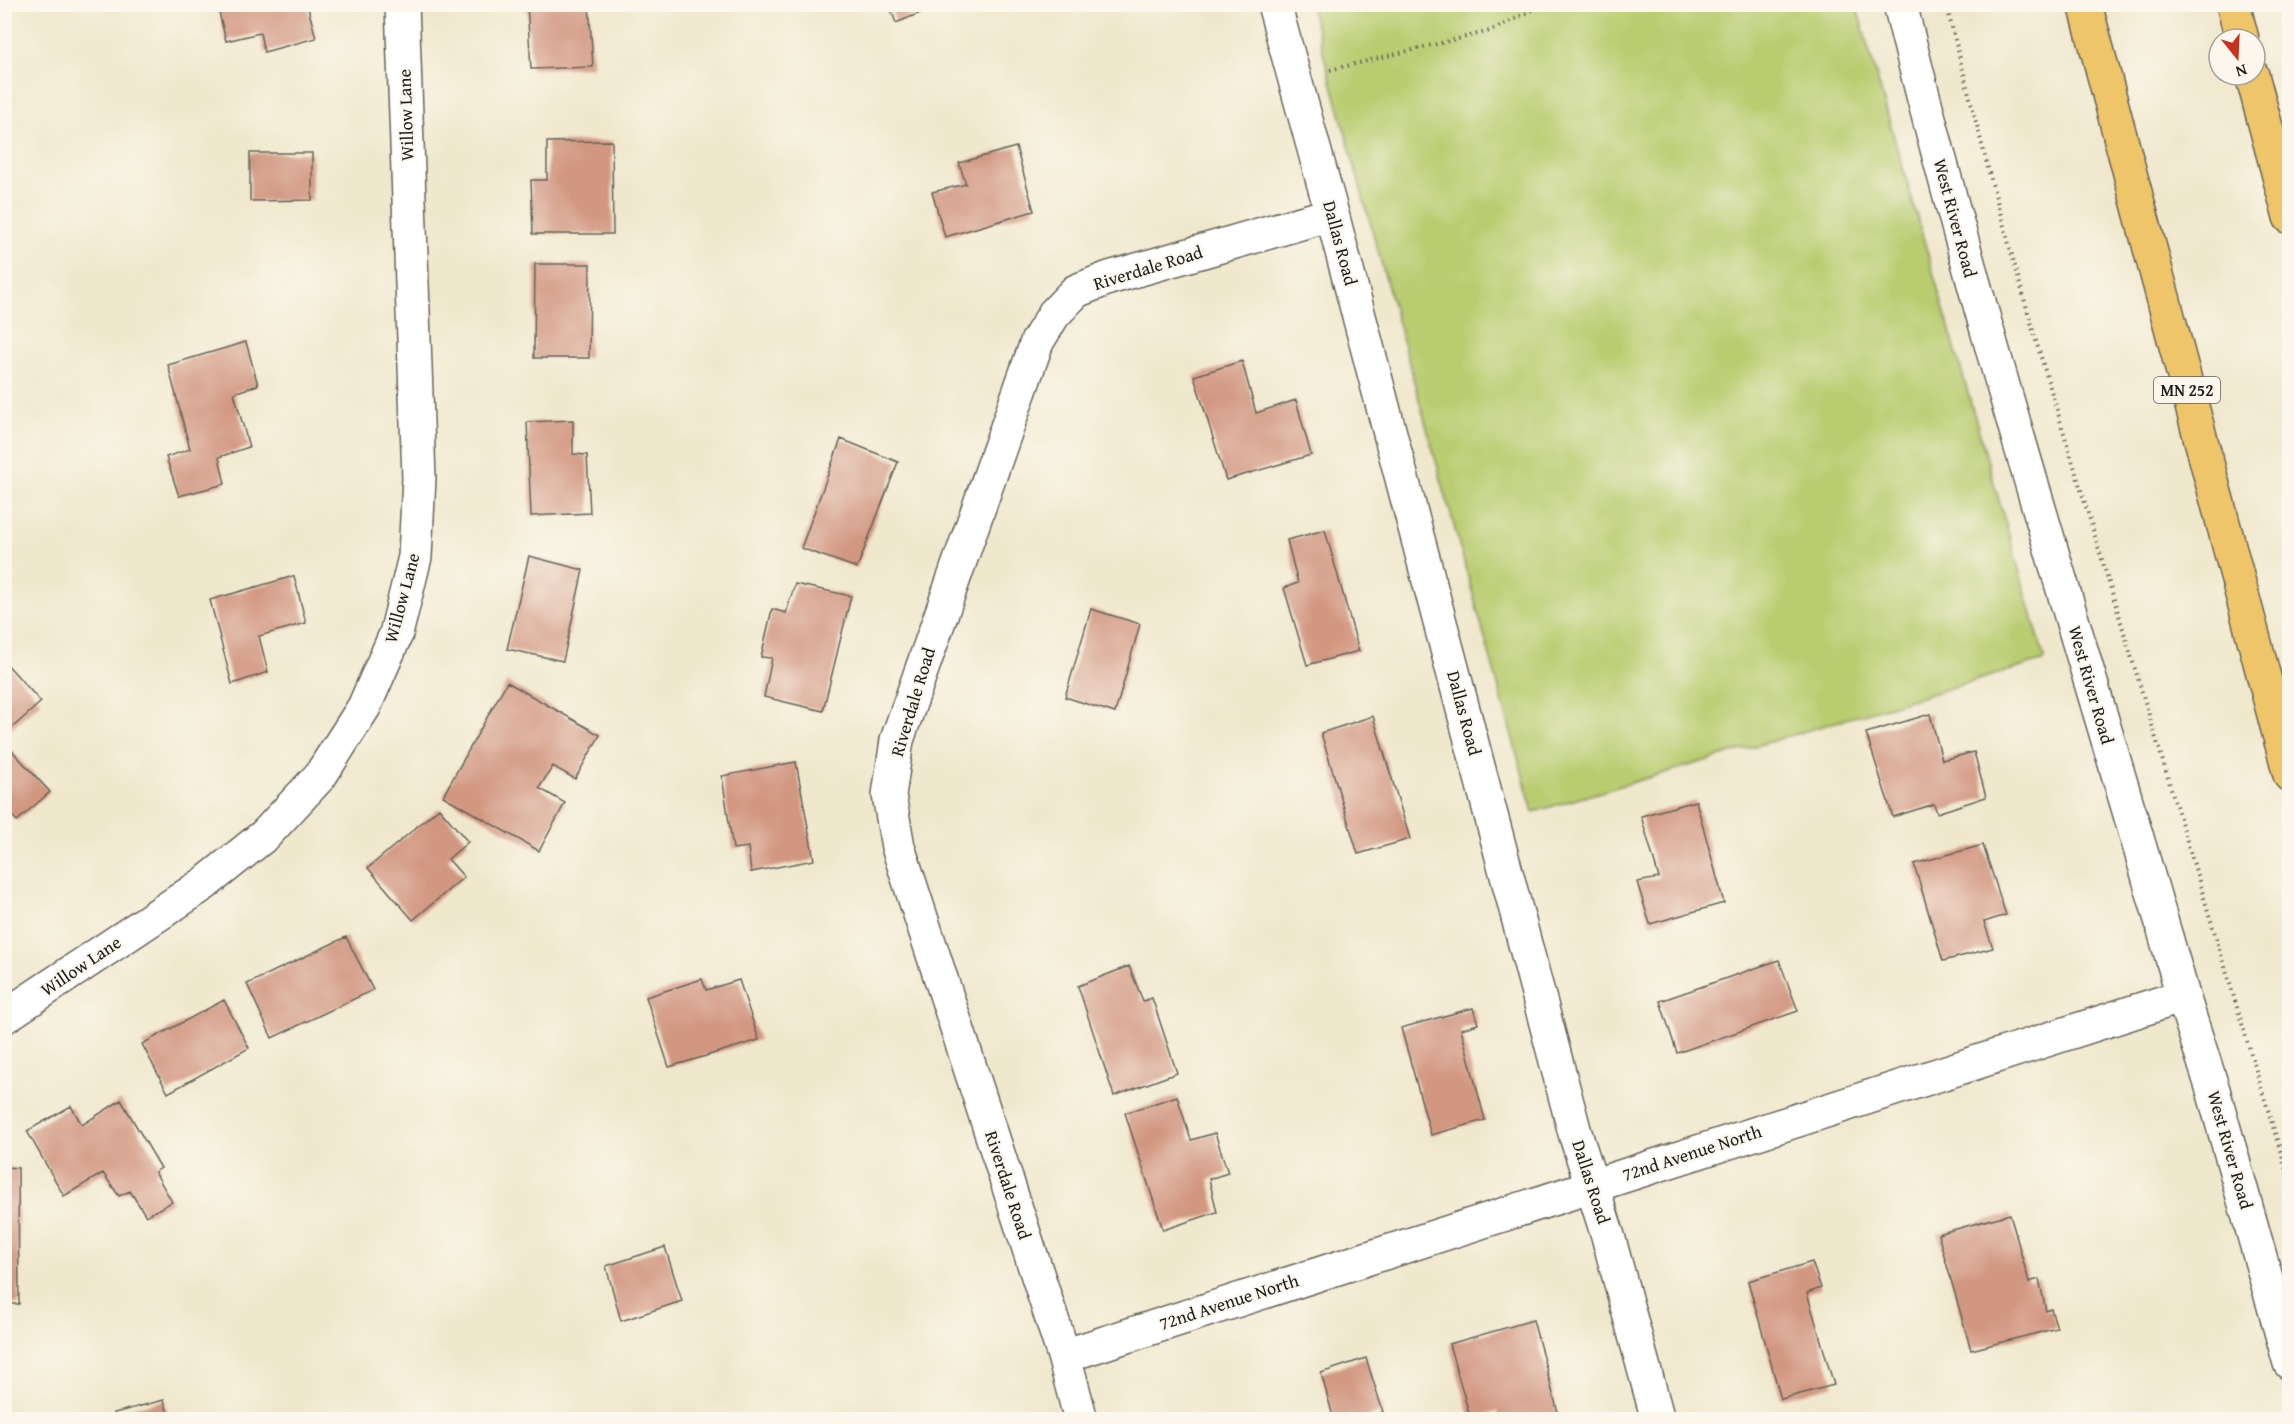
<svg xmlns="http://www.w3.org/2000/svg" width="2294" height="1424" viewBox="0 0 2294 1424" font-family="'Gentium Book Plus',serif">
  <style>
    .green { fill: #b9cc6f; stroke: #6a7446; stroke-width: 1.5 }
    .building { fill: #d29781 }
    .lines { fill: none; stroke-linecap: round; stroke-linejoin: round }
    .minor-casing { stroke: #66635a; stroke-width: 36 }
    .highway-casing { stroke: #66635a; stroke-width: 36 }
    .path { stroke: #66635a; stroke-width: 4; stroke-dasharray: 1.5 4.5; stroke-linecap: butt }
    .minor { stroke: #fff; stroke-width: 33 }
    .highway { stroke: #eec569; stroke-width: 33 }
    .labels { text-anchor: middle; stroke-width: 4.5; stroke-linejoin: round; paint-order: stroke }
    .shield { fill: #fbf7ec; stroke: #5f5e5a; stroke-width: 1.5 }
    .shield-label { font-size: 16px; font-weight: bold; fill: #1c1c1c }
    .street-label { font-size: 18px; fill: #1c1c1c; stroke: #fbf7ec }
  </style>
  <rect width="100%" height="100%" fill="#fbf7ec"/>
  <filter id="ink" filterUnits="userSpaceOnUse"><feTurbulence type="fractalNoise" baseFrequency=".0167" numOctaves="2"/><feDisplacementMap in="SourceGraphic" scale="12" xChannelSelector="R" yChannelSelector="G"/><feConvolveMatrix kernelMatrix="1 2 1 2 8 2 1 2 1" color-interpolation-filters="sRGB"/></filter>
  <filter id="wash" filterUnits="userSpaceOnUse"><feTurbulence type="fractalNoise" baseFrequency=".008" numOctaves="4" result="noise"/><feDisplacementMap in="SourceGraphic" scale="24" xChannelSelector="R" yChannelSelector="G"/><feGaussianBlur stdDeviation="1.35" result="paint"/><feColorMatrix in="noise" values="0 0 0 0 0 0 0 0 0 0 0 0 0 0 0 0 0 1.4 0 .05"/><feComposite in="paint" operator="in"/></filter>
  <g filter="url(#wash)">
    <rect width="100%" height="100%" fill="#f0e8cd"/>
    <path class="green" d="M1310,5H1856L2045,660L1533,812Z"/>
    <g id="blocks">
      <path class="building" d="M217,4H307L316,38L264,52L260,33L226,41Z
        M527,4H589L593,67L531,69Z
        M889,4H923L925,11L896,23Z
        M612,141L613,234H533L531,180H547V142Z
        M1016,147L1034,211L945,237L932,192L966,184L959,163Z
        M250,153H312V200L250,201Z
        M535,264H590L589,358H534Z
        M246,342L258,385L234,393L249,447L219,457L225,484L179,496L166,457L190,449L168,365Z
        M1242,361L1256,413L1296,400L1311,455L1226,480L1194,376Z
        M573,420V454L587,455L590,513L531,516L527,422Z
        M841,439L898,462L857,568L801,548Z
        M1325,530L1359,651L1307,665L1284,588L1298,583L1287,540Z
        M529,556L583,570L563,661L507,649Z
        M294,576L306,623L259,636L268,672L232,684L210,600Z
        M795,584L851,596L823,711L764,697L772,658L761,657L772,609L786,613Z
        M1091,609L1140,624L1115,713L1065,697Z
        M4,661L41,702L4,735Z
        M507,682L600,735L575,779L553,766L539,788L565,803L539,851L443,796Z
        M1930,714L1942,760L1974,752L1986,797L1937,813L1934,804L1893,817L1866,733Z
        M1373,716L1410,839L1358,854L1321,733Z
        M4,742L50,792L17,821L4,807Z
        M796,762L814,860L751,872L748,847L733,849L722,776Z
        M1696,801L1724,903L1650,924L1637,882L1659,878L1641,816Z
        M439,808L468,842L448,859L464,877L413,920L368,868Z
        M1983,845L2006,915L1984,922L1993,948L1943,961L1914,864Z
        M346,937L373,990L272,1038L247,984Z
        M1779,960L1798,1011L1677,1053L1660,1001Z
        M1129,966L1143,1001L1152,998L1177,1073L1114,1096L1078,986Z
        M702,979L706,990L739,980L759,1040L669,1067L646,997Z
        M224,1000L249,1048L168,1093L142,1044Z
        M1473,1008L1478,1024L1461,1029L1485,1120L1431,1135L1401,1028Z
        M1177,1096L1191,1140L1215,1133L1228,1173L1209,1179L1217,1212L1163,1230L1125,1113Z
        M121,1100L161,1168L155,1172L172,1202L146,1216L130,1191L119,1196L103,1173L64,1196L27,1131L71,1106L82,1125Z
        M4,1167L18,1168L19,1304H4Z
        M2010,1214L2029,1282L2039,1279L2046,1311L2051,1309L2057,1328L1971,1350L1938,1234Z
        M665,1247L682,1301L621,1321L606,1266Z
        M1812,1262L1821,1288L1807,1293L1834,1385L1781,1399L1748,1281Z
        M1533,1320L1560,1420H1499L1497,1411L1471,1420L1449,1344Z
        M1366,1358L1383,1412L1360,1420H1334L1321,1373Z
        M164,1400L170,1420H116L114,1413Z"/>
    </g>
  </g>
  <g filter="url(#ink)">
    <use href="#blocks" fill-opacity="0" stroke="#66635a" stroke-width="1.5"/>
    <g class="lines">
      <defs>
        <path id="minor" d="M1274,4L1332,214L1575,1133L1608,1236L1658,1420
          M1900,4C1982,339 2089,666 2183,996L2213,1090L2290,1363
          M4,1017L204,884L265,835L320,776L364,707L396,634L415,557L419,478L402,4
          M1064,1356L2183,996
          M1081,1420L1064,1356L898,847L889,795L897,740L1037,342L1054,314L1076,291L1109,278L1332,214"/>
        <path id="highway" d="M2085,4L2290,775
          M2233,4L2242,39
          M2252,75L2290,217"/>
      </defs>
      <use href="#minor" class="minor-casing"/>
      <use href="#highway" class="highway-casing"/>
      <path class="path" d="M1946,4L1990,176L2034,334L2290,1183
        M1330,70L1490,31L1545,4"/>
      <use href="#minor" class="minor"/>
      <use href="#highway" class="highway"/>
    </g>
  </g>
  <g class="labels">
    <rect class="shield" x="2154" y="377" width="66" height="26" rx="4.5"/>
    <g class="shield-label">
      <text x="2187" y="396">MN 252</text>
    </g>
    <g class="street-label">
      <text transform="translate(406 115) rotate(-92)" y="6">Willow Lane</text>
      <text transform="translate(1955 218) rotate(75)" y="6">West River Road</text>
      <text transform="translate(1340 243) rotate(75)" y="6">Dallas Road</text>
      <text transform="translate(1148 268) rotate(-17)" y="6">Riverdale Road</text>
      <text transform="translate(402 598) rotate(-75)" y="6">Willow Lane</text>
      <text transform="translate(2091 685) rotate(74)" y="6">West River Road</text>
      <text transform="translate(913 702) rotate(-73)" y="6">Riverdale Road</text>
      <text transform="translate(1464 713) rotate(75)" y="6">Dallas Road</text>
      <text transform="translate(81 966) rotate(-34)" y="6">Willow Lane</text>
      <text transform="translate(2230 1150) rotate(74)" y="6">West River Road</text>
      <text transform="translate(1692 1153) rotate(-18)" y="6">72nd Avenue North</text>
      <text transform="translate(1591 1182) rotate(72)" y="6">Dallas Road</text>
      <text transform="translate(1008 1185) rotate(72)" y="6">Riverdale Road</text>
      <text transform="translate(1229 1302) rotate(-18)" y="6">72nd Avenue North</text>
    </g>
  </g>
  <rect width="2294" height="1424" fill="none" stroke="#fbf7ec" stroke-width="24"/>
  <g transform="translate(2237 57) rotate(162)"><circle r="28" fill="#fbf7ec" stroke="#a29f99" stroke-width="1.5"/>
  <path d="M0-4.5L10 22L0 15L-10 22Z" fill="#c8321e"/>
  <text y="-9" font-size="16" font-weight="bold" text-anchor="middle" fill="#1c1c1c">N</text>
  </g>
</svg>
